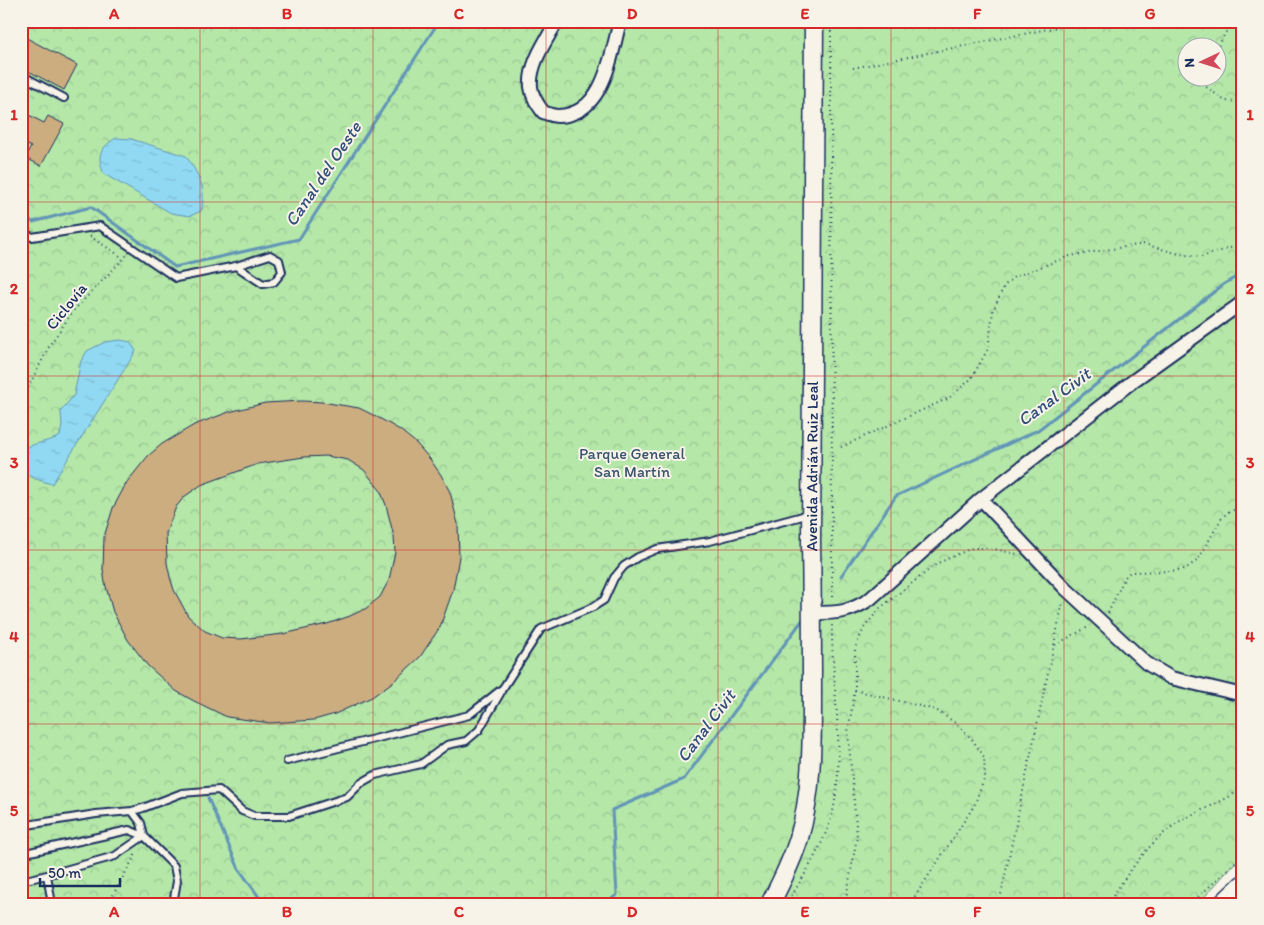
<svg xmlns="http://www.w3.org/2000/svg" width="1264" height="925" viewBox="0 0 1264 925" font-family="Itim,sans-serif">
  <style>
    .park { fill: url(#park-crowns); stroke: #688b83; fill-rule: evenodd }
    .water { fill: url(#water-ripples); stroke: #6295b7 }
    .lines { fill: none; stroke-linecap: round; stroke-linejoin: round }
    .stream { stroke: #6295b7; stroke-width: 3 }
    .building { fill: #ccad80; stroke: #1b2f5e; fill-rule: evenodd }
    .lane-casing { stroke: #1b2f5e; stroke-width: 10 }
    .street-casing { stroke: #1b2f5e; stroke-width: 16 }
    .secondary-casing { stroke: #1b2f5e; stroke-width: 21 }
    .primary-casing { stroke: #1b2f5e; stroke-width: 22 }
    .path { stroke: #1b2f5e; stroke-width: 2; stroke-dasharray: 1 4; stroke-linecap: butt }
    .lane { stroke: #f7f3e8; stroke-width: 6 }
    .street { stroke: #f7f3e8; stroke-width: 12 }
    .secondary { stroke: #f7f3e8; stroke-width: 18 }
    .primary { stroke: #f7f3e8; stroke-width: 19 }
    .grid { fill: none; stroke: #d62828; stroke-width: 1; stroke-opacity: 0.55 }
    .labels { text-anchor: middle; stroke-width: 4; stroke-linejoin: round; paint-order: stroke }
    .street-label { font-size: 16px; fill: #1b2f5e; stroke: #f7f3e8 }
    .park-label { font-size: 16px; fill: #3a546d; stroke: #f7f3e8 }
    .water-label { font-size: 18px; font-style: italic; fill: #33517c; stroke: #f7f3e8 }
    .neatline { fill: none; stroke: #d62828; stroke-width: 2 }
    .grid-label { font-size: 16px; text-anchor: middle; font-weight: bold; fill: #d62828 }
  </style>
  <defs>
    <pattern id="park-crowns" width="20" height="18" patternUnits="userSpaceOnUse" patternTransform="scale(1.25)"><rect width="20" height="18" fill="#b4e7a8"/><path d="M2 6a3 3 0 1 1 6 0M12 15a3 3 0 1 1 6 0" fill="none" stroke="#9ac693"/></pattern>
    <pattern id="water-ripples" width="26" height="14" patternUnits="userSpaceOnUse" patternTransform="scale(1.25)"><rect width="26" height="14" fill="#91d9f2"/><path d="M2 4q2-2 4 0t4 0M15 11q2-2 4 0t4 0" fill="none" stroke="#7cbbd2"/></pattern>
  </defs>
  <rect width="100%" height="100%" fill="#f7f3e8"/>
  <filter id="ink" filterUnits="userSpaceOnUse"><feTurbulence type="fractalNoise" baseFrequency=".02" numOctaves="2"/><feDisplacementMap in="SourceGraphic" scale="10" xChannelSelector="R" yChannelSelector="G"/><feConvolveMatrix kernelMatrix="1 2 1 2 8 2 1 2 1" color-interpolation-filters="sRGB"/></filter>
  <g filter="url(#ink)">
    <path class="park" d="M21,21H1243V854L1198,904H21ZM1186,48H1216V78H1186Z"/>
    <path class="water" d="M116,138L131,139L186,156C199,176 207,187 201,211L190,216L171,213L104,174C96,156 100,148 116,138Z
      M120,340L130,342L136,351L52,484C41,481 30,478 21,469V451C33,442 47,443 60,436L62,425L61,411L74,395L81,361L87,351L105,342Z"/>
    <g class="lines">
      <path class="stream" d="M21,215L33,222L91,207L175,267L299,239L439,21
        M841,576L896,496L1038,430L1224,284L1243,273
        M208,798L239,869L264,904
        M604,904L617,895L612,810L684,779L804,618"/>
    </g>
    <path class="building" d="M21,35L77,65L64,90L21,67Z
      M21,111L44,123L48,116L64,124L41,166L25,157L31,147L21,142Z
      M302,401L322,402L359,408L379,418L400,430L416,443L430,459L441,475L450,492L458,524L459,557L453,590L440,627L420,657L394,681L372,697L335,714L314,720L270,723L227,717L194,701L176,691L148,666L128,640L113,612L105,583L103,569L104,537L113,508L127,482L148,456L162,444L194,425L229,412L265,403ZM326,456L348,460L364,470L380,490L386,505L394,537L395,552L389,580L380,597L365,609L350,616L327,624L283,634L241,639L222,638L205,631L188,616L174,590L170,577L167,563L166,533L176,507L184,497L201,485L258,464L304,457Z"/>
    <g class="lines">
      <defs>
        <path id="lane" d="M21,75L64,98
          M21,231L32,237L100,226L176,278L236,266L270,255L279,260L282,272L274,282L263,284L236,266
          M287,761L469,715L503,688L541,629L593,607L604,600L614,578L624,566L638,557L657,549L710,541L810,514
          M132,811L143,808L182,793L219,790L242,811L254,816H289L347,797L361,783L375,775L421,764L447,745L466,741L479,730L501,692
          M21,826L96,814L132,811L141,823L144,836L115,856L47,875
          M21,854L129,830L144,836L174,866L177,881L173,904
          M21,881L47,875L52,904"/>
        <path id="street" d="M557,21C546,41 529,64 531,87C532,97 538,105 543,112C548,114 553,116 558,116C604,115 611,55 620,21
          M981,499L1065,588L1146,663L1171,678L1243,695
          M813,613C837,613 849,613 870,599L981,499L1133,381L1243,302"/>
        <g id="secondary">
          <path id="s1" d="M770,904C781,883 792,861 799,838C812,793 812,745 812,699C812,647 812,595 811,543L814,21"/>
        </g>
        <path id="primary" d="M1223,904L1243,885"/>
      </defs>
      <use href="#lane" class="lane-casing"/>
      <use href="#street" class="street-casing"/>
      <use href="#secondary" class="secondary-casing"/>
      <use href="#primary" class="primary-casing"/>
      <path class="path" d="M831,21L832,601
        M1216,50L1232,21
        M853,68L1088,21
        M1207,78L1205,86L1225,101L1243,102
        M90,236L123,258
        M21,246H31
        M21,401L51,343L74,310L127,255
        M841,447L949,398L971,379L988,349L993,311L1004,286L1014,277L1070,256L1111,249L1144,244L1179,254L1201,257L1243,244
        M1108,613L1125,577L1130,572L1171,571L1185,569L1198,560L1221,519L1228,512L1243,507
        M1055,645L1090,626
        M855,690L936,710L954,722L972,739L984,757L985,777L974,806L910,904
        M789,900C805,874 824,844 832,815C847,756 831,684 832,624
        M108,904L137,852
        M845,904L857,837L848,732L855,690V648L864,628L880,608L938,563L972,548H990L1017,554
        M999,904L1063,602
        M1108,904C1126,875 1152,837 1182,820C1200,809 1230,801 1243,785
        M1191,904L1243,855"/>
      <use href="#lane" class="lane"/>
      <use href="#street" class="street"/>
      <use href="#secondary" class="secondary"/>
      <use href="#primary" class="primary"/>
    </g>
  </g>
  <path class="grid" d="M200,21V904M373,21V904M546,21V904M718,21V904M891,21V904M1064,21V904M21,202H1243M21,376H1243M21,550H1243M21,724H1243"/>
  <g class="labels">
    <g class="street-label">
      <text transform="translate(66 306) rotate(-51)" y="6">Ciclovía</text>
      <text dy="6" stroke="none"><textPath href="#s1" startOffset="445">Avenida Adrián Ruiz Leal</textPath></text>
    </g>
    <g class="park-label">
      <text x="632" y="459">Parque General<tspan x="632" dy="18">San Martín</tspan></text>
    </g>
    <g class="water-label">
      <text transform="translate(323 174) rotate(-56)" y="6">Canal del Oeste</text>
      <text transform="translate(1054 397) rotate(-36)" y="6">Canal Civit</text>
      <text transform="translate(706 726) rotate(-53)" y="6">Canal Civit</text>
    </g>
  </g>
  <rect width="1264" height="925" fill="none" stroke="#f7f3e8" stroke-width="55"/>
  <g transform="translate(1202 62) rotate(266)"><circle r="24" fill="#f7f3e8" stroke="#9fa5b1"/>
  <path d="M0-4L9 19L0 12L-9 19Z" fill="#d1495b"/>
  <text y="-8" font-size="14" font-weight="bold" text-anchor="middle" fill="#1b2f5e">N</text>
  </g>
  <path d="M40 878v8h80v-8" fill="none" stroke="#1b2f5e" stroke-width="2.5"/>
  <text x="48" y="878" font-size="15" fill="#1b2f5e" stroke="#f7f3e8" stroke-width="4" paint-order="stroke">50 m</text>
  <rect x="28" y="28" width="1208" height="870" class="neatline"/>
  <g class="grid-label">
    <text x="114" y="19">A</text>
    <text x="287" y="19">B</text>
    <text x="459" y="19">C</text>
    <text x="632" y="19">D</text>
    <text x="805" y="19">E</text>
    <text x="977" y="19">F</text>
    <text x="1150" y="19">G</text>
    <text x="14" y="120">1</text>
    <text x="1250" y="120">1</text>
    <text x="14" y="294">2</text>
    <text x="1250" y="294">2</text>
    <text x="14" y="468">3</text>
    <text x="1250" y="468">3</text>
    <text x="14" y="642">4</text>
    <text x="1250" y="642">4</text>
    <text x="14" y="816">5</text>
    <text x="1250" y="816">5</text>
    <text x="114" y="917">A</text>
    <text x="287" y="917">B</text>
    <text x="459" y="917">C</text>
    <text x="632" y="917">D</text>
    <text x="805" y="917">E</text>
    <text x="977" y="917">F</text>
    <text x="1150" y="917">G</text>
  </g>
</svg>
